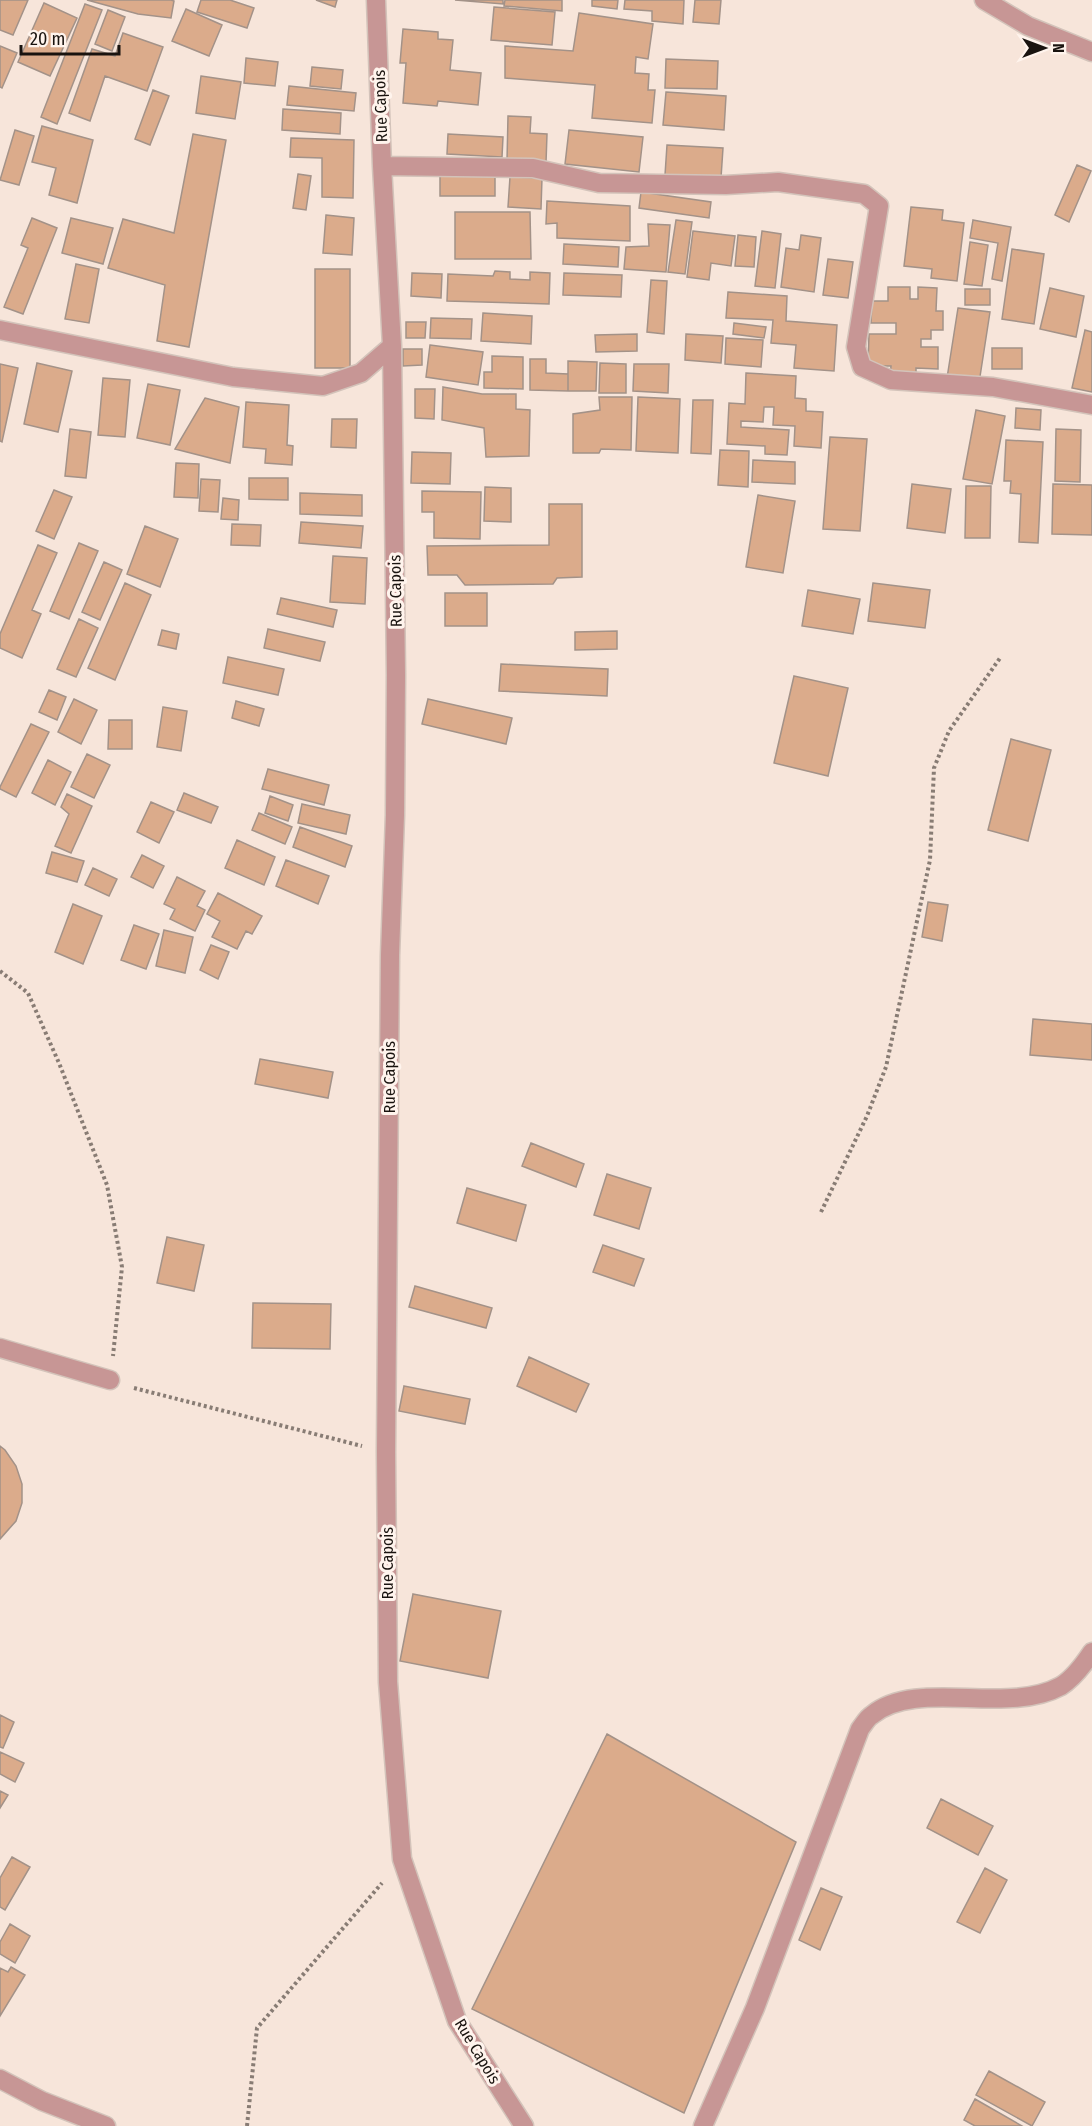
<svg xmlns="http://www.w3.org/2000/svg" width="1092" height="2126" viewBox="0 0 1092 2126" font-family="'Fira Sans Condensed',sans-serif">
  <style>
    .building { fill: #dbab8b; stroke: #a39288; stroke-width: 1.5 }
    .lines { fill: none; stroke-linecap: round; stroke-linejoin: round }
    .minor-casing { stroke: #d3c3ba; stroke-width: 21 }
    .path { stroke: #887c74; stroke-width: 4; stroke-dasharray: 3 3; stroke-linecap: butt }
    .minor { stroke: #c79695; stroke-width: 18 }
    .labels { text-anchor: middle; stroke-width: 6; stroke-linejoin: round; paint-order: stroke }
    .street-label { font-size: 16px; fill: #19130f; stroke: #fff4ed }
  </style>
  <rect width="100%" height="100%" fill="#f7e5da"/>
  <path class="building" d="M0,0H28L13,35L0,30Z
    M87,0H171L174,1L171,18L138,14Z
    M201,0H230L254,8L247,28L197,12Z
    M316,0H337L335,7Z
    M455,0H503V4Z
    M505,0H562V11L504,6Z
    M592,0H618L617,9L592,6Z
    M625,0H684L683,24L652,21V11L624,9Z
    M695,0H721L719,24L693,22Z
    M44,3L77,18L50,76L18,62Z
    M85,4L102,10L57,124L41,117Z
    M494,7L555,12L552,45L491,40Z
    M186,9L222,25L209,56L172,41Z
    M108,10L125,17L112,51L95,44Z
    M579,13L653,24L648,59L636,57L635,73L649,74L648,90H655L652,123L592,118L595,85L505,78V46L573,51Z
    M403,29L438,32V39L453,40L450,70L481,73L478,105L438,101L437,106L403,103L406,63H400Z
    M123,33L163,47L147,91L105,76L90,121L69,113L92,49L115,56Z
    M0,46L17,53L2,88L0,87Z
    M246,58L278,62L275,86L244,83Z
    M666,59L718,61L717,89L665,88Z
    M312,67L343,70L341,89L310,86Z
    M201,76L241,82L235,119L196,113Z
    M289,86L356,93L354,111L287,105Z
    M153,90L169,96L150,145L135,139Z
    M666,92L726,96L724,130L663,125Z
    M283,109L341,113L340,134L282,130Z
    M508,116L531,117L530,133L547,134L546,163L507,161Z
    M42,126L93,140L77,203L49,195L56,168L32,162Z
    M15,130L34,136L19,185L0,180Z
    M569,130L643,137L639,172L565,164Z
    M193,134L226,140L189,347L157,341L165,285L108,268L123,219L174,233Z
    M448,134L503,137L502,157L447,154Z
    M291,138L354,140L353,198L322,197V158L290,157Z
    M667,145L723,148L721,178L665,175Z
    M1077,165L1091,171L1069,222L1055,215Z
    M298,174L311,176L306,210L293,208Z
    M440,176H495V196H440Z
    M510,177L542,178L541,209L508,207Z
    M641,192L711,202L709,218L639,208Z
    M547,201L630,206V241L557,238V223L546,224Z
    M911,207L943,210L942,220L964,223L957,281L931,278L932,269L904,266Z
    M455,212H530L531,259H455Z
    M326,215L354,218L352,255L323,253Z
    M32,218L57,228L23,314L4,307L28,248L21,245Z
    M71,218L113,228L103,264L62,253Z
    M676,220L692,222L685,274L668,272Z
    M973,220L1011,227L1002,281L992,279L998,243L970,238Z
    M648,224L670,225L666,272L624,269L626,247L649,246Z
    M693,231L735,236L731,266L711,263L709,280L687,277Z
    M762,231L781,234L775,288L755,286Z
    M738,235L756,237L754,267L735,266Z
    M801,235L821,238L814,292L781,287L786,248L799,250Z
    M970,242L988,245L982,286L964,284Z
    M564,244L619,247L618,267L563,264Z
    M1012,249L1044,254L1034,324L1002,319Z
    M828,259L853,262L848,298L823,295Z
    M76,264L99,269L89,323L65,319Z
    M315,269H350V368H315Z
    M495,271L510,272V279L530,280V272L550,273L549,304L447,301L448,274L493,276Z
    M412,273L442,274L441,298L411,296Z
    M564,273L622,275L621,297L563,295Z
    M651,280L667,281L664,334L647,332Z
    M888,287H910V299H918V287L937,288L936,311H943V330H931V339H921V347H938V369L916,368V378L890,377L891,366H868L869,334H896V323H871L872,301H888Z
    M1050,288L1084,296L1076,337L1040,329Z
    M965,289H990V305H965Z
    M728,292L787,296L786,321L837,325L834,371L794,368L796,345L771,343L773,320L726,318Z
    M958,308L990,312L979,383L947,378Z
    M483,313L532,316L531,344L481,341Z
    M431,318L472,319L471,339L430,338Z
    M406,322H426L425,338H406Z
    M734,323L766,327L764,338L733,334Z
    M1085,330L1092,332V392L1072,388Z
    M637,334V351L596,352L595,335Z
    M686,334L723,336L721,363L685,360Z
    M726,338L763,340L761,367L725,364Z
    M430,345L483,352L478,385L426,377Z
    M992,348H1022V369H992Z
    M403,349H422V365L403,366Z
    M492,356L523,357V389L484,388V372H492Z
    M530,359H546V373L568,374V391L530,390Z
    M568,361L597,362L596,391H568Z
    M37,363L72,371L58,432L24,424Z
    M600,363L626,364V393H599Z
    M0,364L18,368L2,442L0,441Z
    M634,364H669L668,393L633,391Z
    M746,373L796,376L795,398L806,399V411L823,412L821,448L794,446L795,426L773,425L774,407H764L763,422L741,421V427L789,430L787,455L765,454V446L727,444L729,403L745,404Z
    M103,378L130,380L125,437L98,435Z
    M148,384L180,390L170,445L137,438Z
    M443,387L482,394H516V409L530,410L529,456L486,457L484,428L442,420Z
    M415,389H435L434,419L415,418Z
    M599,397H632L631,450L601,449L599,453H573V414L600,410Z
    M638,397L680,399L678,453L636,451Z
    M205,398L239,407L230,463L175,449Z
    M693,400H713L711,454L691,453Z
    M246,402L289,405L287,445L293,446L292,465L265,463L266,449L243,447Z
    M1016,408L1041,410L1040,430L1015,428Z
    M976,410L1005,416L992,484L963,479Z
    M332,419H357L356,448L331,447Z
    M70,429L91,432L86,478L65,476Z
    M1056,429L1081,430L1080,482L1055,481Z
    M830,437L867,439L860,531L823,529Z
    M1006,440L1043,442L1038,543L1019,542L1021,494L1010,493L1011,481H1004Z
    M720,450L749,451L748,487L718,485Z
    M412,452L451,453L450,484L411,483Z
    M753,460L795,462V484L752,482Z
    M176,463L199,464L198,498L174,497Z
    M249,478H288V500L249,499Z
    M201,479L220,480L218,512L199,511Z
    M912,484L951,489L945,533L907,528Z
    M1053,484L1092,485V535L1052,534Z
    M966,486H991L990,538H965Z
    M485,487L511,488V522L484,521Z
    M54,490L72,497L54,539L36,531Z
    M422,491L481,492L480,539L434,538V512H422Z
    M300,493L362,495V516L300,514Z
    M758,495L795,501L783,573L746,567Z
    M223,498L239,500L238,520L221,519Z
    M549,504H582V577L557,578L553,584L465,585L457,575H428L427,546L549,545Z
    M301,522L363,526L361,548L299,543Z
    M232,524L261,525L260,546L231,545Z
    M145,526L178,539L160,587L127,574Z
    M79,543L98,551L69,619L50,611Z
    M38,545L57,553L32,610L41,614L22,658L0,648V634Z
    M333,556L367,558L365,604L330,602Z
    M104,562L122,570L100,620L82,612Z
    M125,583L151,595L115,680L88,668Z
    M873,583L930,590L925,628L868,621Z
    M808,590L860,599L853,634L802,626Z
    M445,593H487V626H445Z
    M281,598L337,610L333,627L277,614Z
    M79,619L98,628L76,677L57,669Z
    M268,629L325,642L320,661L264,648Z
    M162,630L179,634L176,649L158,645Z
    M617,631V649L575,650V632Z
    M228,657L284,669L278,695L223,683Z
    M501,664L608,669L607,696L499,691Z
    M794,676L848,688L828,776L774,763Z
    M49,690L66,697L57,720L39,712Z
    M74,699L97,710L81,744L58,732Z
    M428,699L512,718L506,744L422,724Z
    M236,701L264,709L259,726L232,718Z
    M163,707L187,711L181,751L157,747Z
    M109,720H132V749H108Z
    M31,724L49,732L16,797L0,789V787Z
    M1011,739L1051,750L1028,841L988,830Z
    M87,754L110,765L94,798L71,787Z
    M48,760L71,772L55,805L32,793Z
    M268,769L329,785L324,805L262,789Z
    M184,793L218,807L211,823L177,810Z
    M67,794L92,806L71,853L55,846L69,814L61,807Z
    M270,796L293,805L288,821L265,813Z
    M151,802L174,812L159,843L137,832Z
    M302,804L350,815L346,834L298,823Z
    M259,813L292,827L285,844L252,830Z
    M300,827L352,846L345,867L293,847Z
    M237,840L275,857L264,885L225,868Z
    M52,852L84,861L77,882L46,873Z
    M142,855L164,866L153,888L131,877Z
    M286,860L329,876L318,904L276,886Z
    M93,868L117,879L109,896L85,885Z
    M177,877L205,891L197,906L205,910L195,931L170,919L175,909L164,904Z
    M218,893L262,916L252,934L246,931L237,949L212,937L220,921L207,914Z
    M928,902L948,905L942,941L922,937Z
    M73,904L102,916L83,964L55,952Z
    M134,925L159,934L146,969L121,960Z
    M164,930L193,937L185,973L156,966Z
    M211,945L229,952L218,979L200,970Z
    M1033,1019L1092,1024V1060L1030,1055Z
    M260,1059L333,1072L328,1098L255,1084Z
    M531,1143L584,1164L576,1187L522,1166Z
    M607,1174L651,1188L639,1229L594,1215Z
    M467,1188L526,1205L516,1241L457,1223Z
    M167,1237L204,1245L194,1291L157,1283Z
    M603,1245L644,1259L634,1286L593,1272Z
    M415,1286L492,1308L486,1328L409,1307Z
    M253,1303L331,1304L330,1349L252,1348Z
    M529,1357L589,1384L576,1412L517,1386Z
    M404,1386L470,1399L465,1424L399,1411Z
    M0,1446L5,1450L16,1466L22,1484V1503L16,1521L0,1539Z
    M413,1594L501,1611L488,1678L400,1661Z
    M0,1715L14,1722L3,1748L0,1747Z
    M607,1734L796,1842L684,2113L472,2009Z
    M0,1752L24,1763L15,1782L0,1774Z
    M0,1791L8,1795L0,1808Z
    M941,1799L993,1826L978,1855L927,1828Z
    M12,1857L30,1867L5,1910L0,1907V1878Z
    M985,1868L1007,1880L980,1933L957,1922Z
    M821,1888L842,1897L820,1950L799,1940Z
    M10,1924L30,1936L15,1963L0,1954V1942Z
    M11,1967L25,1975L0,2016V1968L8,1972Z
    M989,2071L1045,2102L1032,2126L976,2095Z
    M975,2099L1022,2126H975L964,2120Z"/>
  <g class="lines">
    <defs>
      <path id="minor" d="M376,0L382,166L392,346L396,675L395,815L390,955L386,1452L388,1682L402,1859L457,2021L524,2126
        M984,0L1028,26L1092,52
        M382,166L533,168L599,183L726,185L778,182L864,194L879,206L856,347L862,367L891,380L993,387L1092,405
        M0,330L233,377L323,386L361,373L392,346
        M0,1348L110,1380
        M0,2079L42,2101L106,2126
        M703,2126L755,2008L860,1729C864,1724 867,1718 872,1715C917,1678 1006,1716 1061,1686C1074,1678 1084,1664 1092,1652"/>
    </defs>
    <use href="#minor" class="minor-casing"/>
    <path class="path" d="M0,971L28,993L59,1063L107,1185L122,1267L113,1356
      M821,1212L867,1116L886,1067L930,860L934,768L949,731L1000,658
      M134,1388L362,1446
      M247,2126L257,2028L382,1883"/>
    <use href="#minor" class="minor"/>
  </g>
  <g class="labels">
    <g class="street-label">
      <text transform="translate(380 106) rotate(-92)" y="6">Rue Capois</text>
      <text transform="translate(395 591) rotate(-91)" y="6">Rue Capois</text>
      <text transform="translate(389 1077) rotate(-90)" y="6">Rue Capois</text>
      <text transform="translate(387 1563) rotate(-90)" y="6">Rue Capois</text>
      <text transform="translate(478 2051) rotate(59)" y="6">Rue Capois</text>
    </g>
  </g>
  <g transform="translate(1044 48) rotate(90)" stroke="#fff4ed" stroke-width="4.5" paint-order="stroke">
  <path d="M0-4.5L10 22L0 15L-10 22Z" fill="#19130f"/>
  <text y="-9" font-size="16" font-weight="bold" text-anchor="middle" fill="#19130f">N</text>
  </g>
  <path d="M21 45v9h98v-9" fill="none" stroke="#19130f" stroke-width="3"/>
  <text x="30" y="45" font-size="18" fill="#19130f" stroke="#fff4ed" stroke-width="4.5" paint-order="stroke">20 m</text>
</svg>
